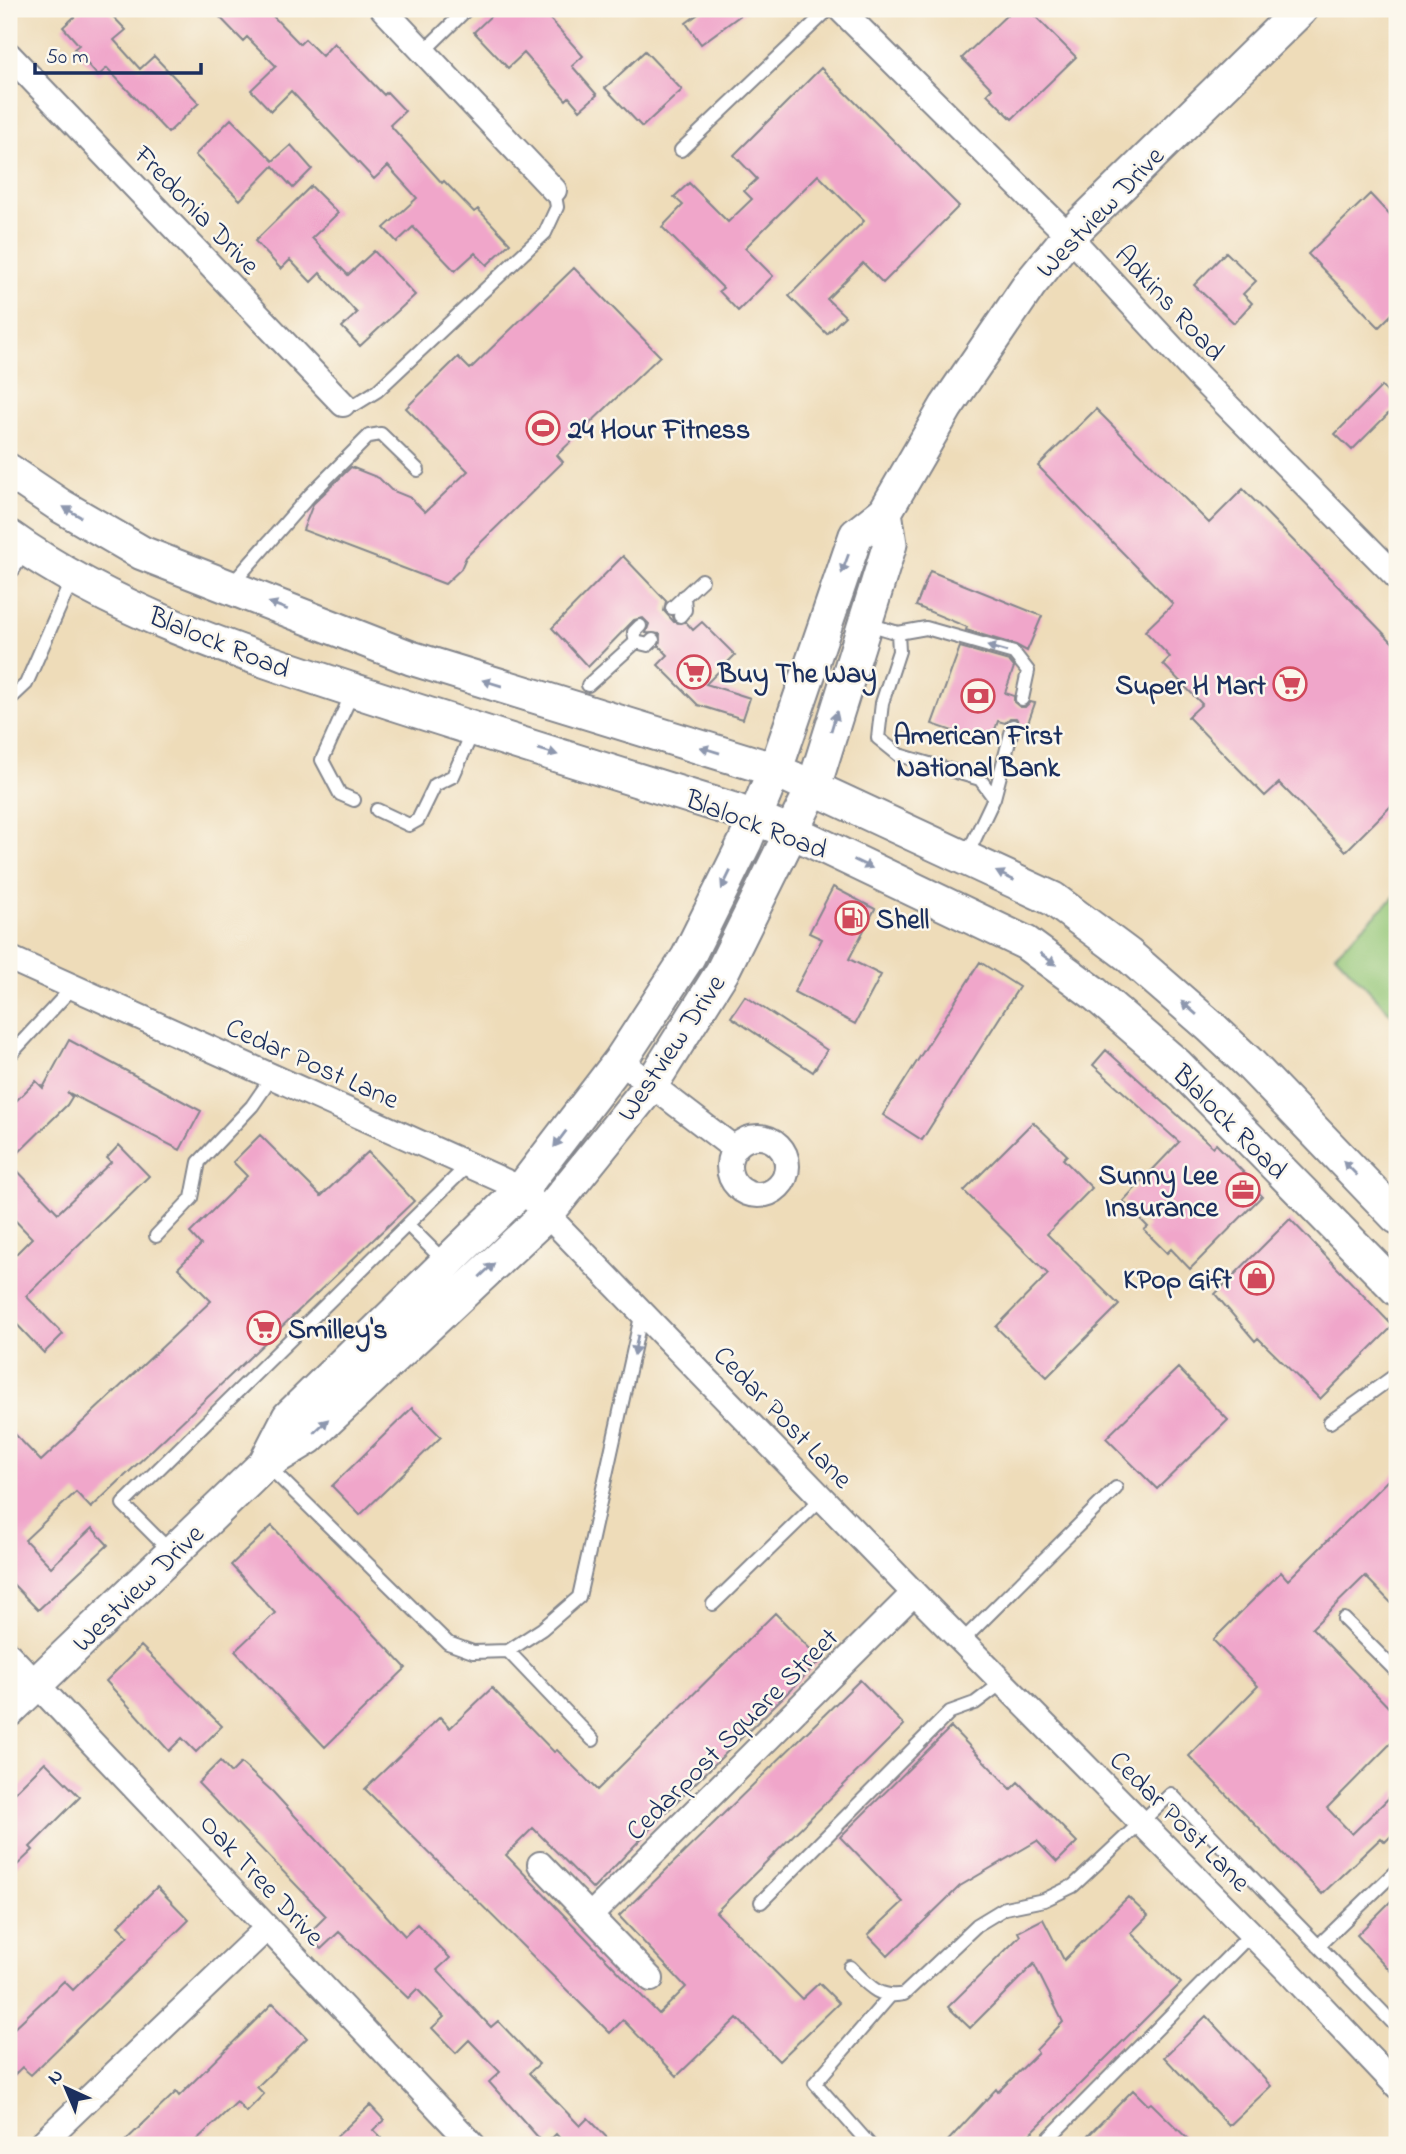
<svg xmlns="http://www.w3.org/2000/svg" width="1406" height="2154" viewBox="0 0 1406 2154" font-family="'Indie Flower',sans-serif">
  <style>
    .green { fill: #93c676; stroke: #577a6a; stroke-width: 2 }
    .building { fill: #f0a6ca }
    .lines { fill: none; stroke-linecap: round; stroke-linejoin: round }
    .lane-casing { stroke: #84868c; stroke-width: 16 }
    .street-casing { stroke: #84868c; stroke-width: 28 }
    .secondary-casing { stroke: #84868c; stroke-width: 37 }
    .lane { stroke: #fff; stroke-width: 12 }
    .street { stroke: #fff; stroke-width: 24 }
    .secondary { stroke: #fff; stroke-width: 33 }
    .oneway { fill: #8d97ae }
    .labels { text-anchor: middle; stroke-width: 5; stroke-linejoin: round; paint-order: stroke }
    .street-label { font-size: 28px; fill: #1b2f5e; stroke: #fbf7ec }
    .poi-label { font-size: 28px; font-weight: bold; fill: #1b2f5e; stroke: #fbf7ec; text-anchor: start }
  </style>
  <rect width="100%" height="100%" fill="#fbf7ec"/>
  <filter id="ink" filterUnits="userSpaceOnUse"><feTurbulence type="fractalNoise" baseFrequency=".0143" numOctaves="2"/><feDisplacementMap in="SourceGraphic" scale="14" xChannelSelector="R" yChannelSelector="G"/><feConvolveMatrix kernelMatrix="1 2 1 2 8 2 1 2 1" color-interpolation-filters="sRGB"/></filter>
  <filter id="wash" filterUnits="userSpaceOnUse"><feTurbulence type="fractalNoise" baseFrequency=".00686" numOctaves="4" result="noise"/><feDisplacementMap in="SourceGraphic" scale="28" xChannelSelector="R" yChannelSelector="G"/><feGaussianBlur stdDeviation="1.57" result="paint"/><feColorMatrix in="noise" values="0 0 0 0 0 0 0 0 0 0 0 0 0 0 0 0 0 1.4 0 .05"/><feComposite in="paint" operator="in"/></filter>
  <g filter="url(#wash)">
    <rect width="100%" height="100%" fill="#eedcb9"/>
    <path class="green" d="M1397,894V1020L1335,954Z"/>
    <g id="blocks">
      <path class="building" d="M83,9H106L126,30L114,40L140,69L154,56L199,103L168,133L107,68L98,76L74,49L79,45L63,27Z
        M212,9H266L300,44L305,39L322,56L334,43L384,95L387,92L405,111L390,125L442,183L444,181L474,212L478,209L510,243L487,265L475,253L455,271L413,227L397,242L384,228L417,198L388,166L374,179L291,91L271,111L251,90L276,66L247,37L243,41Z
        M498,9H541L583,56L572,66L597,95L580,110L569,97L566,100L524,53L508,68L474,32Z
        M705,9H749L701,44L686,23Z
        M1013,9H1028L1076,57L1012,119L987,94L992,89L962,58Z
        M645,51L682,90L642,127L605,88Z
        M821,68L959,206L883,283L863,263L827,299L845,316L827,334L789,296L864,221L818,175L745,248L773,276L738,311L719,291L723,288L662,227L683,205L674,197L689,183L728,222L752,199L744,191L757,179L734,155Z
        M231,119L273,161L291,145L312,169L293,188L273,166L240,200L195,155Z
        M311,186L338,213L312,238L348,275L374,251L415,295L360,346L342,327L357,313L320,273L311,282L290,260L281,269L255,241Z
        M1370,194L1397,223V309L1379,327L1308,254Z
        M1226,252L1256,281L1243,294L1252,303L1234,323L1194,285Z
        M574,268L660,356L557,455L563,462L466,557L461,569L445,584L303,530L313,504L351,467L379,478L391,490L411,498L425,512L468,471L406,408L458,357L470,369Z
        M1382,386L1397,405L1352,450L1335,434Z
        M1096,409L1209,523L1243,489L1397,647V800L1346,851L1279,783L1265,796L1188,717L1202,704L1163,664L1170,657L1145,631L1173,604L1038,466Z
        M623,556L666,601L664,611L674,622H686L693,630L702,622L735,655L706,684L750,698L743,719L698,705L658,665L668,655L659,646L660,634L646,633L649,624L643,618L634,620L588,667L552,628Z
        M930,571L1042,616L1027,651L1016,645L966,630L967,627L916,606Z
        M960,647L1009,661L1014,667L1005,693L1014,696V702L1020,707H1025L1030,702L1035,703L1025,731L1016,718H1010L1005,723L998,721L990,744L932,724Z
        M833,887L875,909L849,959L881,975L855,1024L794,992L822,939L809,933Z
        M980,962L1019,987L922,1140L883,1115Z
        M745,996L827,1050L813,1072L731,1017Z
        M69,1040L201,1111L180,1150L67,1092L72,1097L67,1105L9,1162L58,1213L111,1162L107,1158L119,1145L149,1176L26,1296L63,1334L44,1353L9,1316V1261L32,1238L9,1214V1108L36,1081L43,1088Z
        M1106,1050L1213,1147L1216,1144L1256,1185L1253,1187L1262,1196L1190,1269L1171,1249L1167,1253L1144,1230L1148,1227L1123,1201L1179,1142L1093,1065Z
        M1033,1122L1067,1155L1063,1159L1092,1188L1047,1234L1119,1305L1047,1377L996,1327L1048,1274L964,1191Z
        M260,1135L321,1196L368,1152L414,1201L91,1508L76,1492L25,1540L51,1567L92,1528L108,1545L38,1610L9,1580V1428L41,1461L211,1301L178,1268L201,1245L190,1233L247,1176L233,1162Z
        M1290,1219L1393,1326L1320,1399L1258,1338L1255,1341L1215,1294Z
        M1178,1368L1228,1420L1157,1489L1106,1438Z
        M412,1408L441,1437L360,1515L332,1486Z
        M1397,1471V1609L1365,1576L1312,1628L1397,1716V1737L1327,1808L1352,1834L1397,1790V1830L1385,1842L1381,1838L1322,1894L1189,1756L1258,1686L1213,1640L1281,1572L1288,1580Z
        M272,1526L406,1668L325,1747L235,1651L275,1613L231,1565Z
        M775,1613L821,1660L677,1801L593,1889L533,1828L506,1855L659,2014L686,1987L619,1916L860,1680L904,1725L716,1912L802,1999L819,1983L839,2003L779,2061L737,2018L677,2076L623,2020L610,2033L365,1789L440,1717L450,1728L492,1688L554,1752L557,1750L597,1790Z
        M141,1646L222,1726L196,1752L182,1738L169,1751L106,1681Z
        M951,1727L1011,1789L1018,1782L1077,1842L1057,1862L1037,1841L960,1886L888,1956L868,1935L903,1902L840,1837Z
        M220,1761L231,1773L241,1763L273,1792L405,1936L417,1924L450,1958L437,1970L491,2027L498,2021L539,2064L529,2073L580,2126L588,2118L614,2145H560L563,2142L556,2134L545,2145L489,2082L500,2072L469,2040L456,2053L432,2028L444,2017L417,1989L408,1998L339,1932L321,1949L307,1935L326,1916L198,1783Z
        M45,1762L80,1797L30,1847L33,1850L9,1873V1798Z
        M157,1887L189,1920L31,2075L22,2067L9,2080V2033L64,1981L73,1990L128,1936L118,1926Z
        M1397,1895V1978L1357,1935Z
        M1128,1897L1148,1916L1131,1933L1181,1983L1019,2145H944L996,2089L998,2092L1038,2053L1036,2050L1063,2022L1034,1964L970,2028L948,2007L1020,1936L1018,1932L1043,1919L1064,1960Z
        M273,2003L307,2038L257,2087L264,2094L246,2112L237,2102L191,2145H121L176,2092L179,2096Z
        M1206,2016L1271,2086L1229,2126L1164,2057Z
        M1133,2090L1148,2105L1151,2103L1194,2145H1079Z
        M370,2105L384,2120L373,2130L388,2145H328Z"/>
    </g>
  </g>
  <g filter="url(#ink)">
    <use href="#blocks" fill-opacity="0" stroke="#84868c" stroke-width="2"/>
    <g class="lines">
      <defs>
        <path id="lane" d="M423,52L467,9
          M681,150L829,9
          M343,404H356L377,391L545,233L557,207L554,190
          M9,567L13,570L25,551
          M232,584L310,495L369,436L381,434L418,470
          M672,608L702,580
          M680,616L685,610L684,596
          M865,623L898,633L899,651L882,703L878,738L899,755L980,779L994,798L966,857
          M898,633L926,628L1014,653L1028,671L1022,699
          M636,642L648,645L653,640
          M588,685L636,642L634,632L640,626
          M353,691L322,760L340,794L354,800
          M9,700L26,684L72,579
          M994,798L1013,726
          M377,810L409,825L418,820L435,785L453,776L474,729
          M9,1056L73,987
          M408,1225L445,1262
          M156,1236L192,1198L199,1162L252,1106L272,1077
          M1330,1422L1397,1374
          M268,1466L448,1643L473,1652L508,1651L542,1629L579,1597L642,1312
          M172,1553L123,1504L468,1165
          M713,1604L822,1498
          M1344,1619L1397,1672
          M962,1641L1116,1488
          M508,1651L593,1740
          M761,1902L950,1712L975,1703L1003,1682
          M1318,1946L1397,1870
          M850,1967C867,1984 879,2000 904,1994L977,1925L1005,1908L1044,1900L1073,1886L1171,1794L1397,2027
          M870,2145L815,2083L889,1997
          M1042,2145L1251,1934"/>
        <path id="street" d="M383,9L554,190
          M840,9L1069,236L1198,376L1397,577
          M9,55L343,404
          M9,958L522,1189L914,1593L1288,1971L1397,2086
          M620,1061L735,1149
          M729 1166a29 29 0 1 1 58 0a29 29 0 1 1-58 0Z
          M9,1655L473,2145
          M540,1864L651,1979
          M590,1916L914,1593
          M40,2145L267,1928"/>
        <path id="secondary" d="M9,471L61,506L142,553L411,658L775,770L1053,899L1127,954L1211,1027L1249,1063L1397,1217
          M9,537C115,613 243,654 365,694C488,734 611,772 734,810L806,838L1026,943L1094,993L1177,1065L1397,1289
          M265,1464L289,1417L522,1189L620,1061L688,957L745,842L781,754L856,535L885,512L946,407L1030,284L1069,236L1301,9
          M9,1710L265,1464L308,1438L547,1214L651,1085L722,972L814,786L890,544L885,512"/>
      </defs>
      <use href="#lane" class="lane-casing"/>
      <use href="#street" class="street-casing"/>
      <use href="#secondary" class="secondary-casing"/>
      <use href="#lane" class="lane"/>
      <use href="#street" class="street"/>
      <use href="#secondary" class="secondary"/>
    </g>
    <defs><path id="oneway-solid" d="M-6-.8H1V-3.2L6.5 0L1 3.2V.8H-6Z" transform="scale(1.75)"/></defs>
    <g class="oneway">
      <use href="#oneway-solid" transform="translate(72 512) rotate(-150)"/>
      <use href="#oneway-solid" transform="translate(845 564) rotate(110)"/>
      <use href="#oneway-solid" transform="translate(278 606) rotate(-159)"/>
      <use href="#oneway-solid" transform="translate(997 649) rotate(-164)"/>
      <use href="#oneway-solid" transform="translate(492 683) rotate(-163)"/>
      <use href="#oneway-solid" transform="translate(834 721) rotate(-73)"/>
      <use href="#oneway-solid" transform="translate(710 750) rotate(-163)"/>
      <use href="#oneway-solid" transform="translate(548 752) rotate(17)"/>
      <use href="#oneway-solid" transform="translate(863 864) rotate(25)"/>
      <use href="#oneway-solid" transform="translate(1005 876) rotate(-154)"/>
      <use href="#oneway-solid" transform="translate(726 880) rotate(116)"/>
      <use href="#oneway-solid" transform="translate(1048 959) rotate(36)"/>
      <use href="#oneway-solid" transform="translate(1189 1008) rotate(-139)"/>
      <use href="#oneway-solid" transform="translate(560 1139) rotate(127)"/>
      <use href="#oneway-solid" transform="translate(1350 1168) rotate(-134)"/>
      <use href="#oneway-solid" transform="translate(487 1270) rotate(-43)"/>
      <use href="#oneway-solid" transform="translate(636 1345) rotate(101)"/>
      <use href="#oneway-solid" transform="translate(321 1426) rotate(-43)"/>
    </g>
  </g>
  <defs>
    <symbol id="stadium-ring" viewBox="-11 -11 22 22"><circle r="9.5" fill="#fbf7ec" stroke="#d1495b" stroke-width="1.5"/><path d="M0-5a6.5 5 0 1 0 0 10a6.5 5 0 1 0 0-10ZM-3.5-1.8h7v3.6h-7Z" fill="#d1495b"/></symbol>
    <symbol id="supermarket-ring" viewBox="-11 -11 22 22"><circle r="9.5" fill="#fbf7ec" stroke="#d1495b" stroke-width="1.5"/><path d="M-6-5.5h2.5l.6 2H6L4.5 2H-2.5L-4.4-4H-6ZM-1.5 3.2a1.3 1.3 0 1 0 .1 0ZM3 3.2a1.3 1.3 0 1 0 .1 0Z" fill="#d1495b"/></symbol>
    <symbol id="bank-ring" viewBox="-11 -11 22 22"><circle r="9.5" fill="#fbf7ec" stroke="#d1495b" stroke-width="1.5"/><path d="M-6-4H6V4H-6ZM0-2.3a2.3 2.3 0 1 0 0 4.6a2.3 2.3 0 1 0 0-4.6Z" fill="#d1495b"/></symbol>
    <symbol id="fuel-ring" viewBox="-11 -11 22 22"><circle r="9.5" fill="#fbf7ec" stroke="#d1495b" stroke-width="1.5"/><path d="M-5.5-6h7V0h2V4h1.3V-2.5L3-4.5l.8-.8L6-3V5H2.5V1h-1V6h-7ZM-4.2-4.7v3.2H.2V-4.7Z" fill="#d1495b"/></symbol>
    <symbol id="office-ring" viewBox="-11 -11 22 22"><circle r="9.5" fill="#fbf7ec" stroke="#d1495b" stroke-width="1.5"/><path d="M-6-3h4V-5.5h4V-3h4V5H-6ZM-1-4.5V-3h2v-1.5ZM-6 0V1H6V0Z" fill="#d1495b"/></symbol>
    <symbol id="shop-ring" viewBox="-11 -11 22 22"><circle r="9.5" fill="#fbf7ec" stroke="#d1495b" stroke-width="1.5"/><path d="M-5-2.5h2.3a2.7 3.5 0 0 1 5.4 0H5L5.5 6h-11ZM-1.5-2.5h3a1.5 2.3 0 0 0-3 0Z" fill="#d1495b"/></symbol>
  </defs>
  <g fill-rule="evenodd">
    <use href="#stadium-ring" x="524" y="409" width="38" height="38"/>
    <use href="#supermarket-ring" x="675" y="653" width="38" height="38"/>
    <use href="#supermarket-ring" x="1271" y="665" width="38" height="38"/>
    <use href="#bank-ring" x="959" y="677" width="38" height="38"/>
    <use href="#fuel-ring" x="833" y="899" width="38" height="38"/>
    <use href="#office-ring" x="1224" y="1171" width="38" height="38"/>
    <use href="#shop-ring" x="1238" y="1259" width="38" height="38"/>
    <use href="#supermarket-ring" x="245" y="1309" width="38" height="38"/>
  </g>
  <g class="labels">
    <g class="street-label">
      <text transform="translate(198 209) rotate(46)" y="10">Fredonia Drive</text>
      <text transform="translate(1099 211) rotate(-46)" y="10">Westview Drive</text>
      <text transform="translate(1171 302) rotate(47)" y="10">Adkins Road</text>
      <text transform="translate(220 641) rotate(22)" y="10">Blalock Road</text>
      <text transform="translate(757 823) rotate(21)" y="10">Blalock Road</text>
      <text transform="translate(670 1047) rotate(-56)" y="10">Westview Drive</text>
      <text transform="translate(313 1062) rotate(24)" y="10">Cedar Post Lane</text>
      <text transform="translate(1231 1121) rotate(45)" y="10">Blalock Road</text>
      <text transform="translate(784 1416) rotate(46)" y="10">Cedar Post Lane</text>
      <text transform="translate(137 1587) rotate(-44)" y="10">Westview Drive</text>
      <text transform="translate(731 1733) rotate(-45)" y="10">Cedarpost Square Street</text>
      <text transform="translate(1181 1820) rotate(45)" y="10">Cedar Post Lane</text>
      <text transform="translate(263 1879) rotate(47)" y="10">Oak Tree Drive</text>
    </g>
    <g class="poi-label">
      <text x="568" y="438">24 Hour Fitness</text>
      <text x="718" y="682">Buy The Way</text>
      <text x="1266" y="694" text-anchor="end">Super H Mart</text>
      <text x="978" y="744" text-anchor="middle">American First<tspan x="978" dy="32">National Bank</tspan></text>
      <text x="876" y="928">Shell</text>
      <text x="1218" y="1184" text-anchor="end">Sunny Lee<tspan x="1218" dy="32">Insurance</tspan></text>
      <text x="1232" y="1288" text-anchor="end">KPop Gift</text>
      <text x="288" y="1338">Smilley's</text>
    </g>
  </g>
  <rect width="1406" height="2154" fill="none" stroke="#fbf7ec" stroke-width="35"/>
  <g transform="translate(66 2088) rotate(316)" stroke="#fbf7ec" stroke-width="5" paint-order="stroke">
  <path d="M0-5L12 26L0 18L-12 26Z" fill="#1b2f5e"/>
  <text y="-10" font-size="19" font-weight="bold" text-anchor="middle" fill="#1b2f5e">N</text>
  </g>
  <path d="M35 63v10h166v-10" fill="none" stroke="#1b2f5e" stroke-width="3.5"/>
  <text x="46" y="63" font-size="21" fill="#1b2f5e" stroke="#fbf7ec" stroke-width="5" paint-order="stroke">50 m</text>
</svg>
